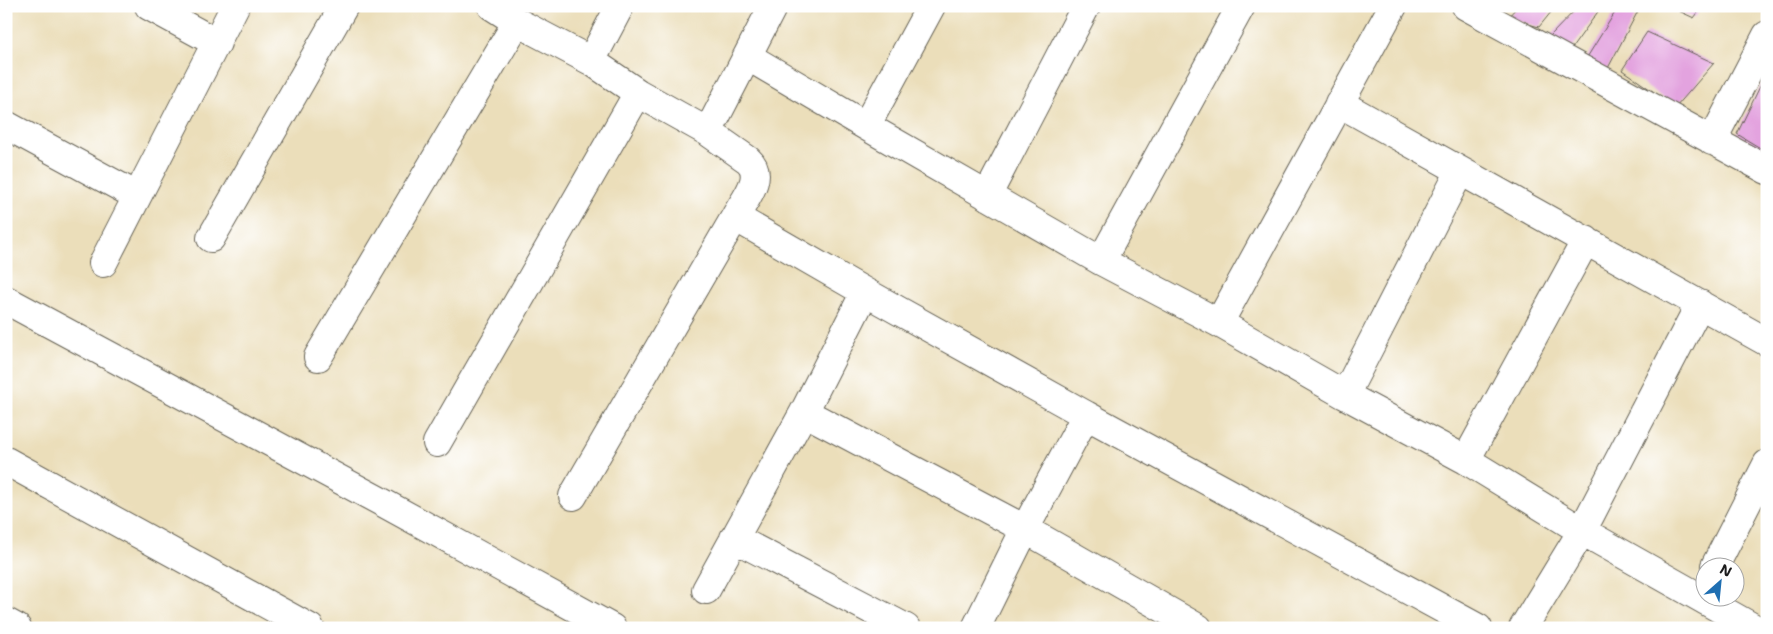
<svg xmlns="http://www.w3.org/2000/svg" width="1773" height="634" viewBox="0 0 1773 634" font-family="'Shantell Sans',sans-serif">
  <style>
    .building { fill: #e3a3df }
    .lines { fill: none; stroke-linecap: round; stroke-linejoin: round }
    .minor-casing { stroke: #646053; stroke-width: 30 }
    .minor { stroke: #fff; stroke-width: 28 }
  </style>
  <rect width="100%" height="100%" fill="#fff"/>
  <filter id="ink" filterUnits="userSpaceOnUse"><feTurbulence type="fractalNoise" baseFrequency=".02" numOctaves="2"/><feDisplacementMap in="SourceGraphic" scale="10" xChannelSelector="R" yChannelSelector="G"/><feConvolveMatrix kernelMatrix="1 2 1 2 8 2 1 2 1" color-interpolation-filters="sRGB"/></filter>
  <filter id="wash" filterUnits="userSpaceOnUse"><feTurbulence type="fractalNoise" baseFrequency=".0096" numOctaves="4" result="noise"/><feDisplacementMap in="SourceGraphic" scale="20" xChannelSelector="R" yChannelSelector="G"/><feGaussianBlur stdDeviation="1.12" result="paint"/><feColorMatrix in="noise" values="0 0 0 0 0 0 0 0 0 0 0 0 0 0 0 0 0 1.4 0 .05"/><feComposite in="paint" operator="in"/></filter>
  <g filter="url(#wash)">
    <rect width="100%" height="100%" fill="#ebdeba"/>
    <g id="blocks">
      <path class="building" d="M1518,6H1556L1539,27L1507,18Z
        M1579,6H1602L1572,48L1550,36Z
        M1619,6H1629L1638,11L1607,70L1586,59Z
        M1668,6H1703L1694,18Z
        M1647,32L1714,63L1676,107L1622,70Z
        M1767,72V152L1737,134Z"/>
    </g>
  </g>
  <g filter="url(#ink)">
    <use href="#blocks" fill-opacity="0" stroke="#646053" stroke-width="1"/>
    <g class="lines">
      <defs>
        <path id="minor" d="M149,6L217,43
          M492,6L517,22L591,61L638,93L708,132L748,160C766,176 744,200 735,217L865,292L1086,415
          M1466,6L1767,170
          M747,56L866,126L1101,261L1219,323L1345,395L1466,460L1582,531L1754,628
          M591,61L620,6
          M1339,103L1767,342
          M6,125L137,196
          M866,126L931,6
          M708,132L773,6
          M1712,141L1767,35
          M987,196L1086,6
          M211,238L344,6
          M1101,261L1241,6
          M103,263L235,6
          M6,300L378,500L612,628
          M1219,323L1393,6
          M318,357L517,22
          M1345,395L1460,171
          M804,412L1025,529L1198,628
          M437,443L638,93
          M1466,460L1586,240
          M6,461L310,628
          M573,496L735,217
          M734,538L906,628
          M1715,566L1767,464
          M706,590L804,412L865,292
          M6,622L17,628
          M976,628L1025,529L1086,415L1478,628
          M1523,628L1582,531L1700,304"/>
      </defs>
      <use href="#minor" class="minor-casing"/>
      <use href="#minor" class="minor"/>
    </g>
  </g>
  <rect width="1773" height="634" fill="none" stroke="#fff" stroke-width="25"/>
  <g transform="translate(1720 582) rotate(27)"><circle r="24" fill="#ffffff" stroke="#a4a4a4"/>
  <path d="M0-4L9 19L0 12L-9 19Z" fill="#1f6fb2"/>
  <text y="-8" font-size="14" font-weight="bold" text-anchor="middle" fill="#1c1c1c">N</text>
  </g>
</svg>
